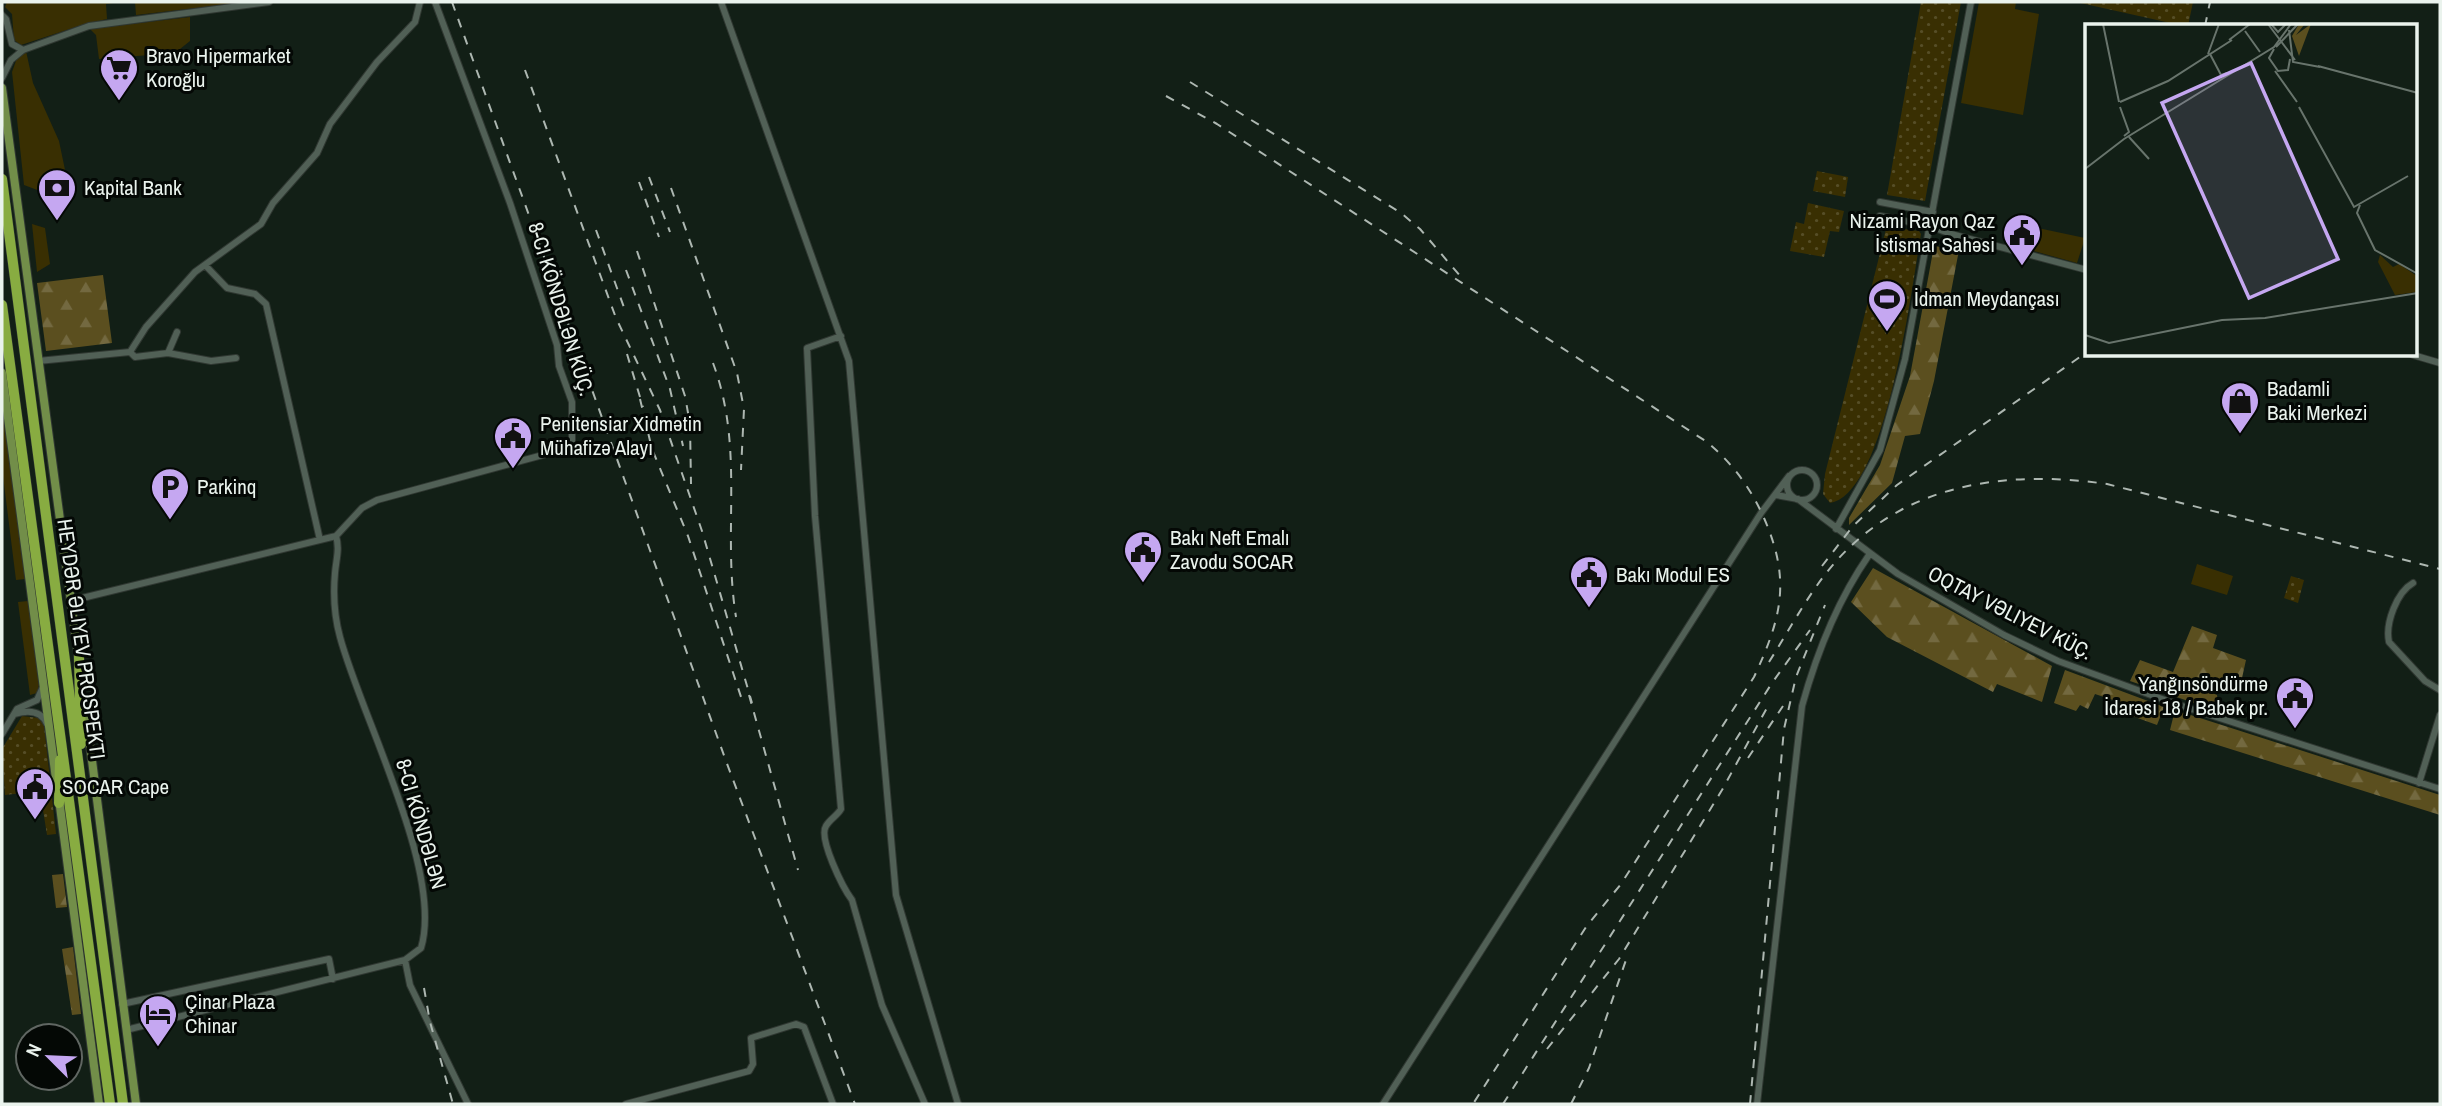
<svg xmlns="http://www.w3.org/2000/svg" width="2442" height="1106" viewBox="0 0 2442 1106" font-family="'Archivo Narrow',sans-serif">
  <style>
    .grass { fill: #392f02 }
    .forest { fill: url(#forest-firs) }
    .park { fill: url(#park-dots) }
    .lines { fill: none; stroke-linecap: round; stroke-linejoin: round }
    .minor-casing { stroke: #303832; stroke-width: 8 }
    .major-casing { stroke: #303832; stroke-width: 10 }
    .highway-casing { stroke: #303832; stroke-width: 11 }
    .minor { stroke: #516056; stroke-width: 6 }
    .major { stroke: #728e49; stroke-width: 8 }
    .highway { stroke: #88ac41; stroke-width: 10 }
    .rail { stroke: #adb7b1; stroke-width: 2; stroke-dasharray: 9 9; stroke-linecap: butt }
    .labels { text-anchor: middle; stroke-width: 6; stroke-linejoin: round; paint-order: stroke }
    .poi-label { font-size: 21px; fill: #eaf3ed; stroke: #040805; text-anchor: start }
    .street-label { font-size: 21px; fill: #eaf3ed; stroke: #040805 }
    .inset-road { fill: none; stroke: #68746c; stroke-width: 2 }
    .view { fill: #c5a7f1; fill-opacity: 0.15; stroke: #c5a7f1; stroke-width: 3.5 }
    .inset-edge { fill: none; stroke: #eaf3ed; stroke-width: 3.5 }
  </style>
  <defs>
    <pattern id="forest-firs" width="22" height="20" patternUnits="userSpaceOnUse" patternTransform="scale(1.75)"><rect width="22" height="20" fill="#5b4f1f"/><path d="M5 1l3.5 6h-7zM16 11l3.5 6h-7z" fill="#736940"/></pattern>
    <pattern id="park-dots" width="8" height="8" patternUnits="userSpaceOnUse" patternTransform="scale(1.75)"><rect width="8" height="8" fill="#392f02"/><path d="M2 2h.1M6 6h.1" fill="none" stroke="#564e27" stroke-width="1.8" stroke-linecap="round"/></pattern>
  </defs>
  <rect width="100%" height="100%" fill="#121f16"/>
  <path class="grass" d="M7,2H120L106,4L107,19L85,24L21,45L14,40L12,14L5,7Z
    M135,2H248L136,15Z
    M1979,2H2016L2015,9L2039,14L2023,115L1961,103Z
    M190,17V41L175,53L99,59L96,35L90,29Z
    M26,51L33,83L59,141L69,189L40,191L24,185L12,72L17,58Z
    M2015,223L2085,238L2077,263L2012,245Z
    M32,224L45,228L50,264L37,272Z
    M2,401L25,579L16,580L2,468Z
    M2197,564L2233,576L2227,595L2191,584Z
    M28,601L39,685L37,693L30,695L18,602Z"/>
  <path class="forest" d="M1934,246L1959,250L1934,381L1920,434L1905,436L1892,483L1849,525V518L1880,465L1910,376Z
    M103,275L112,343L46,351L37,283Z
    M1873,568L2052,666L2042,702L1997,684L1993,692L1887,637L1851,602Z
    M2192,626L2217,635L2213,648L2246,660L2240,687L2208,677L2203,689L2217,695L2218,703L2226,708L2223,713L2130,681L2140,660L2173,672Z
    M2065,670L2164,707L2157,725L2118,711L2122,703L2095,694L2088,709L2080,705L2076,711L2054,703Z
    M2175,710L2440,795V815L2170,730Z
    M63,874L67,907L56,908L52,875Z
    M73,947L81,1014L72,1015L62,949Z"/>
  <path class="park" d="M1921,2H1961L1925,201L1887,195Z
    M2076,2H2193L2188,26H2184Z
    M1817,171L1848,177L1845,197L1813,191Z
    M1808,203L1844,211L1839,232L1830,231L1824,257L1790,251L1796,222L1804,224Z
    M1889,227L1919,231L1921,234C1912,284 1887,494 1830,503L1823,494L1825,474L1886,229Z
    M2291,576L2304,580L2298,603L2284,598Z
    M22,716L39,718L44,725L56,834L47,835L40,791L5,795L2,749Z"/>
  <g class="lines">
    <defs>
      <path id="minor" d="M721,2L849,361L896,895L958,1104
        M2,15L6,19L12,44L23,50
        M2,78L11,60L23,50L89,26L269,2
        M1880,202L1933,212
        M1880,216L1930,226L1951,234L2087,270
        M205,265L227,288L255,294L266,304L320,540
        M841,336L807,348L815,516L841,809C837,816 830,819 826,826C818,838 843,888 852,900L882,1005L925,1104
        M130,352L135,357L168,353L211,361L236,358
        M168,353L177,332
        M2413,355L2440,363
        M38,361L130,352L146,327L195,272L261,224L273,203L317,153L330,124L377,62L415,22L420,2
        M1787 485a15 15 0 1 1 30 0a15 15 0 1 1-30 0Z
        M1776,495L1798,499L1898,574L2004,635L2058,661L2173,703L2440,789
        M1836,529L1880,450L1905,359L1971,2
        M2413,583C2397,592 2385,623 2389,642L2425,681L2440,690
        M70,601L336,536L362,508L377,500L565,449L572,442V402L559,366L557,345L510,203L435,2
        M15,714C28,710 41,710 47,724
        M2,734L17,709L37,700L42,689
        M2419,783L2440,715
        M405,960L410,985L468,1104
        M122,1004L329,959L333,979
        M126,1030L405,960L421,948C444,872 361,716 340,637C334,615 333,595 335,573C336,560 340,549 336,536
        M626,1104L749,1071L753,1064L751,1038L796,1024L804,1027L833,1104
        M1383,1104L1761,513L1789,476
        M1757,1104L1802,706C1817,652 1837,601 1869,555"/>
      <path id="major" d="M2,88L79,661
        M2,373L56,779
        M84,698L136,1104
        M59,799L99,1104"/>
      <path id="highway" d="M2,179L123,1104
        M2,305L110,1104
        M79,657L81,744
        M59,803L60,760"/>
    </defs>
    <use href="#minor" class="minor-casing"/>
    <use href="#major" class="major-casing"/>
    <use href="#highway" class="highway-casing"/>
    <use href="#minor" class="minor"/>
    <use href="#major" class="major"/>
    <use href="#highway" class="highway"/>
    <path class="rail" d="M452,2L726,761L855,1104
      M2205,26L2210,2
      M525,70L616,318L660,410L702,531L752,703
      M1190,82L1401,213L1420,229L1461,277
      M1166,96L1217,124L1707,442C1733,464 1750,487 1764,518C1791,580 1782,617 1754,677L1621,884L1586,927L1473,1104
      M649,177L670,232
      M639,182L659,237
      M671,188L737,373L744,409L741,470
      M596,230L626,313
      M637,251L685,396L690,424L691,484
      M626,270L670,389L683,446
      M627,354L643,407
      M713,363C745,449 722,530 736,617
      M640,399L652,449L688,536L743,703
      M1822,566L1853,526L1897,485L2087,352
      M1769,662C1788,632 1805,600 1827,572C1897,484 2002,469 2107,484L2440,569
      M749,695L798,870
      M1748,758L1783,706
      M424,988L430,1022L453,1104
      M1547,1049L1619,959L1722,790L1768,706
      M1503,1104L1772,683L1810,630
      M1571,1104L1589,1068L1628,954
      M1750,1104L1784,729L1796,677L1825,605"/>
  </g>
  <defs>
    <symbol id="supermarket-pin" viewBox="-11 -11 22 30"><path d="M0 17L-7.5 6A9.5 9.5 0 1 1 7.5 6Z" fill="#c5a7f1" stroke="#040805"/><path d="M-6-5.5h2.5l.6 2H6L4.5 2H-2.5L-4.4-4H-6ZM-1.5 3.2a1.3 1.3 0 1 0 .1 0ZM3 3.2a1.3 1.3 0 1 0 .1 0Z" fill="#111"/></symbol>
    <symbol id="bank-pin" viewBox="-11 -11 22 30"><path d="M0 17L-7.5 6A9.5 9.5 0 1 1 7.5 6Z" fill="#c5a7f1" stroke="#040805"/><path d="M-6-4H6V4H-6ZM0-2.3a2.3 2.3 0 1 0 0 4.6a2.3 2.3 0 1 0 0-4.6Z" fill="#111"/></symbol>
    <symbol id="civic-pin" viewBox="-11 -11 22 30"><path d="M0 17L-7.5 6A9.5 9.5 0 1 1 7.5 6Z" fill="#c5a7f1" stroke="#040805"/><path d="M-.6-6.5H3V-4.5H.6V-3L4-1V1h2V6H-6V1h2V-1L-.6-3ZM-1.2 2.5V6h2.4V2.5Z" fill="#111"/></symbol>
    <symbol id="stadium-pin" viewBox="-11 -11 22 30"><path d="M0 17L-7.5 6A9.5 9.5 0 1 1 7.5 6Z" fill="#c5a7f1" stroke="#040805"/><path d="M0-5a6.5 5 0 1 0 0 10a6.5 5 0 1 0 0-10ZM-3.5-1.8h7v3.6h-7Z" fill="#111"/></symbol>
    <symbol id="shop-pin" viewBox="-11 -11 22 30"><path d="M0 17L-7.5 6A9.5 9.5 0 1 1 7.5 6Z" fill="#c5a7f1" stroke="#040805"/><path d="M-5-2.5h2.3a2.7 3.5 0 0 1 5.4 0H5L5.5 6h-11ZM-1.5-2.5h3a1.5 2.3 0 0 0-3 0Z" fill="#111"/></symbol>
    <symbol id="parking-pin" viewBox="-11 -11 22 30"><path d="M0 17L-7.5 6A9.5 9.5 0 1 1 7.5 6Z" fill="#c5a7f1" stroke="#040805"/><path d="M-3.5-5.5H1a3.5 3.5 0 0 1 0 7H-1V5.5H-3.5ZM-1-3.4V-.6H.8a1.4 1.4 0 0 0 0-2.8Z" fill="#111"/></symbol>
    <symbol id="hotel-pin" viewBox="-11 -11 22 30"><path d="M0 17L-7.5 6A9.5 9.5 0 1 1 7.5 6Z" fill="#c5a7f1" stroke="#040805"/><path d="M-6-4.5h1.5V1H6V5H4.5V3h-9V5H-6ZM-4 0a1.8 1.8 0 1 1 3.6 0ZM.5 0V-2.5h3Q6-2.5 6 0Z" fill="#111"/></symbol>
  </defs>
  <g fill-rule="evenodd">
    <use href="#supermarket-pin" x="97" y="46" width="44" height="60"/>
    <use href="#bank-pin" x="35" y="166" width="44" height="60"/>
    <use href="#civic-pin" x="2000" y="211" width="44" height="60"/>
    <use href="#stadium-pin" x="1865" y="277" width="44" height="60"/>
    <use href="#shop-pin" x="2218" y="379" width="44" height="60"/>
    <use href="#civic-pin" x="491" y="414" width="44" height="60"/>
    <use href="#parking-pin" x="148" y="465" width="44" height="60"/>
    <use href="#civic-pin" x="1121" y="528" width="44" height="60"/>
    <use href="#civic-pin" x="1567" y="553" width="44" height="60"/>
    <use href="#civic-pin" x="2273" y="674" width="44" height="60"/>
    <use href="#civic-pin" x="13" y="765" width="44" height="60"/>
    <use href="#hotel-pin" x="136" y="992" width="44" height="60"/>
  </g>
  <g class="labels">
    <g class="poi-label">
      <text x="146" y="63">Bravo Hipermarket<tspan x="146" dy="24">Koroğlu</tspan></text>
      <text x="84" y="195">Kapital Bank</text>
      <text x="1995" y="228" text-anchor="end">Nizami Rayon Qaz<tspan x="1995" dy="24">İstismar Sahəsi</tspan></text>
      <text x="1914" y="306">İdman Meydançası</text>
      <text x="2267" y="396">Badamli<tspan x="2267" dy="24">Baki Merkezi</tspan></text>
      <text x="540" y="431">Penitensiar Xidmətin<tspan x="540" dy="24">Mühafizə Alayı</tspan></text>
      <text x="197" y="494">Parkinq</text>
      <text x="1170" y="545">Bakı Neft Emalı<tspan x="1170" dy="24">Zavodu SOCAR</tspan></text>
      <text x="1616" y="582">Bakı Modul ES</text>
      <text x="2268" y="691" text-anchor="end">Yanğınsöndürmə<tspan x="2268" dy="24">İdarəsi 18 / Babək pr.</tspan></text>
      <text x="62" y="794">SOCAR Cape</text>
      <text x="185" y="1009">Çinar Plaza<tspan x="185" dy="24">Chinar</tspan></text>
    </g>
    <g class="street-label">
      <text transform="translate(561 309) rotate(73)" y="7">8-CI KÖNDƏLƏN KÜÇ.</text>
      <text transform="translate(2010 613) rotate(27)" y="7">OQTAY VƏLIYEV KÜÇ.</text>
      <text transform="translate(81 639) rotate(82)" y="7">HEYDƏR ƏLIYEV PROSPEKTI</text>
      <text transform="translate(421 824) rotate(74)" y="7">8-CI KÖNDƏLƏN</text>
    </g>
  </g>
  <g transform="translate(2085 24)">
    <rect width="332" height="332" fill="#121f16"/>
    <path d="M214,0L219,1L211,11L226,0L214,32L207,12Z" fill="#5b4f1f"/>
    <path d="M295,231L308,243L314,240L332,252V268L310,271L293,238Z" fill="#392f02"/>
    <path class="inset-road" d="M18,0L34,78M183,0L210,36M186,0L193,8L201,0M204,6L208,38L235,43M160,7L175,28M144,16L165,0M191,23L213,0M189,25L184,34L193,47L203,46L205,35M123,30L134,0M125,30L136,51L142,49M233,42L333,69M190,47L212,78M35,78L83,57L147,16M35,83L44,108L39,112M214,83L269,183L323,152M44,113L64,135M0,145L39,115L189,23L206,0M275,181L272,189L290,226L333,250M0,311L24,319L137,296L180,294L333,269"/>
    <path class="view" d="M166,39L253,235L164,274L77,79Z"/>
    <rect width="332" height="332" class="inset-edge"/>
  </g>
  <rect width="2442" height="1106" fill="none" stroke="#eaf3ed" stroke-width="7"/>
  <g transform="translate(49 1057) rotate(294)"><circle r="33" fill="#040805" stroke="#606662" stroke-width="2"/>
  <path d="M0-5L12 26L0 18L-12 26Z" fill="#c5a7f1"/>
  <text y="-10" font-size="19" font-weight="bold" text-anchor="middle" fill="#eaf3ed">N</text>
  </g>
</svg>
